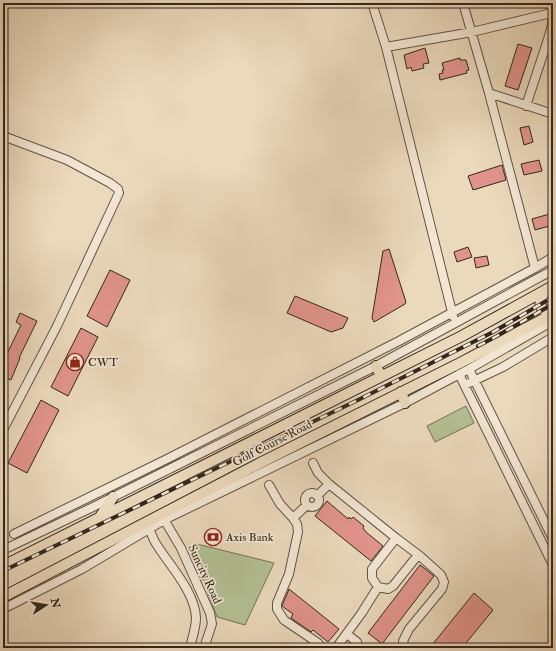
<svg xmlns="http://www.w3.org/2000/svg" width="556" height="651" viewBox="0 0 556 651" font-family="'IM FELL Double Pica',serif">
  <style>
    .green { fill: #b3c094; stroke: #727459 }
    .building { fill: #e1948c; stroke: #32271e }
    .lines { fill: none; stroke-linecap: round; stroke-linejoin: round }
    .minor-casing { stroke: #605446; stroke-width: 10 }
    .major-casing { stroke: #32271e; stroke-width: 12 }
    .minor { stroke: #f2e6d3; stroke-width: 8 }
    .major { stroke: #ebd9bc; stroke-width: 10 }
    .rail-casing { stroke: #32271e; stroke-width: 4 }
    .rail { stroke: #f2e6d3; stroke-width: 2.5; stroke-dasharray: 8; stroke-linecap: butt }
    .labels { text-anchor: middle; stroke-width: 3.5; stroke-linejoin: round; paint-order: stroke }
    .poi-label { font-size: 12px; fill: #32271e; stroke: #f2e6d3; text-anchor: start }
    .street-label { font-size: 12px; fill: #32271e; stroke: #f2e6d3 }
  </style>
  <rect width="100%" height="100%" fill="#ebd9bc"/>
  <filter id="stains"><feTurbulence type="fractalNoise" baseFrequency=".005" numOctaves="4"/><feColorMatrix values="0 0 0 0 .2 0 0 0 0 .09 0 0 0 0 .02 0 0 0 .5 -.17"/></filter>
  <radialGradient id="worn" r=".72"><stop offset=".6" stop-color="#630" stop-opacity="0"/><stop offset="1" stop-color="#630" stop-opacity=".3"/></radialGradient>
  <path class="green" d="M466,406L474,423L435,442L427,426Z
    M197,544L274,563L245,625L217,617L191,549Z"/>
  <path class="building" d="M518,44L532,48L518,90L505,86Z
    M425,48L429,63L423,64L424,68L412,71L411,67L407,69L404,55Z
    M460,58V60H466L469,70L466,71L467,73L440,80L439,74L443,73L442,70H444L442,63Z
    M529,126L533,142L524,145L520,128Z
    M539,160L542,171L524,175L521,164Z
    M502,165L506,180L473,190L468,176Z
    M553,213V225L535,230L532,219Z
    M468,247L472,257L457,262L454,252Z
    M389,249L406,302L405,304L374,322L372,318L383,251Z
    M487,256L489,265L476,268L474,258Z
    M110,270L130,280L107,327L87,316Z
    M295,296L348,318L343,328L331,332L287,313Z
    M20,313L37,321L19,358H20L11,380L3,376V362L21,325L16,322Z
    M81,328L98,337L68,396L51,387Z
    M41,400L59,410L27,473L8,463Z
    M327,501L348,519L349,517L351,519L353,517L364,526L363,528L366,532L383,546L371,561L315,516Z
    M420,565L434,576L382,644L368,633Z
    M289,589L339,629L328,642L313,630L311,632L291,618L293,614L282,606Z
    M474,593L493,610L462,648H435L432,645Z"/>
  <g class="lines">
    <defs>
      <path id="minor" d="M372,3L386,47L453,316
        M463,3L489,93L535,268
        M386,47L472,32L547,14L553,10
        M489,93L553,114
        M526,106L549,36L552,25L553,11
        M3,136L67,160L110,183L118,189L119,193L57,326L3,430
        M469,369L553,539
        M459,374L553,565
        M465,385L503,367L553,337
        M313,463L318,473L329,484L396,538L420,556L441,575L444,582L442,589L409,629L403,641L405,648
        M269,485L280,504L293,518L297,524L298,532L289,574L277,603V609L284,620L318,643L322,648
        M305 500a7 7 0 1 1 14 0a7 7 0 1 1-14 0Z
        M317,496L329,484
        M162,516L181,548L210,613L212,624L204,648
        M293,518L307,505
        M147,525C150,530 152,536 155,542C168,564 195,591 196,618C196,628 192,638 190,648
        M14,534L167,459L399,341L535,268L553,257
        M396,538L372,569V578L378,587L388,589L393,586L418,555
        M3,550L91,508L376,366L553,270
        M3,609L82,569L164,520L405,403L469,369L553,321
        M347,634L357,642L359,648
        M336,648L361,614L378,587"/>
      <path id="major" d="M546,290C539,300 536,312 553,311
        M376,366L381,376
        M401,392L405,403
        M100,517L113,497
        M3,566L462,336L553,286
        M3,597L260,463L460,363L553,314"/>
    </defs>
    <use href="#minor" class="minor-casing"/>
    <use href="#major" class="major-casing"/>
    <use href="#minor" class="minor"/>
    <use href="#major" class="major"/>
    <defs>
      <path id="rail" d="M478,346L497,336L553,304
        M3,571L358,400L493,332L553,297"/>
    </defs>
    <use href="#rail" class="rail-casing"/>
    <use href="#rail" class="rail"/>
  </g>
  <defs>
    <symbol id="shop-ring" viewBox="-11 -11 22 22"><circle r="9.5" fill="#f2e6d3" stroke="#8f2418" stroke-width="1.5"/><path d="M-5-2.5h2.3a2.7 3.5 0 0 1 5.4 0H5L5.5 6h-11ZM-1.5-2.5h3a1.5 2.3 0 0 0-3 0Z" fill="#8f2418"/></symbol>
    <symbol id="bank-ring" viewBox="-11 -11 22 22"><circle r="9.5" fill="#f2e6d3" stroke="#8f2418" stroke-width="1.5"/><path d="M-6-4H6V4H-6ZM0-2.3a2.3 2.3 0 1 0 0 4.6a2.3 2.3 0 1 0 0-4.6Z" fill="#8f2418"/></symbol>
  </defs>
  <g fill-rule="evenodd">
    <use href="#shop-ring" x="65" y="352" width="20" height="20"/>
    <use href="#bank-ring" x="203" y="527" width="20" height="20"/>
  </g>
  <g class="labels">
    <g class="poi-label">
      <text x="88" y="366">CWT</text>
      <text x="226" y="541">Axis Bank</text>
    </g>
    <g class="street-label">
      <text transform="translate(272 443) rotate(-27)" y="4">Golf Course Road</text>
      <text transform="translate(205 574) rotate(65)" y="4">Suncity Road</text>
    </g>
  </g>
  <rect width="556" height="651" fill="none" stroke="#ebd9bc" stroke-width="16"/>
  <rect x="4" y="4" width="548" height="643" fill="none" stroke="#32271e" stroke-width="2"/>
  <rect x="8" y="8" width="540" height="635" fill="none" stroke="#32271e"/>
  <g transform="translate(46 605) rotate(78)" stroke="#f2e6d3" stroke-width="3" paint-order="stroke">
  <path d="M0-3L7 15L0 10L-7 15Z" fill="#32271e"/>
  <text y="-6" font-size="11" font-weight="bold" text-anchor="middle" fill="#32271e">N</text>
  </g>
  <rect width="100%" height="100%" filter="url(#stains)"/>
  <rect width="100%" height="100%" fill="url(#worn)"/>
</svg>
